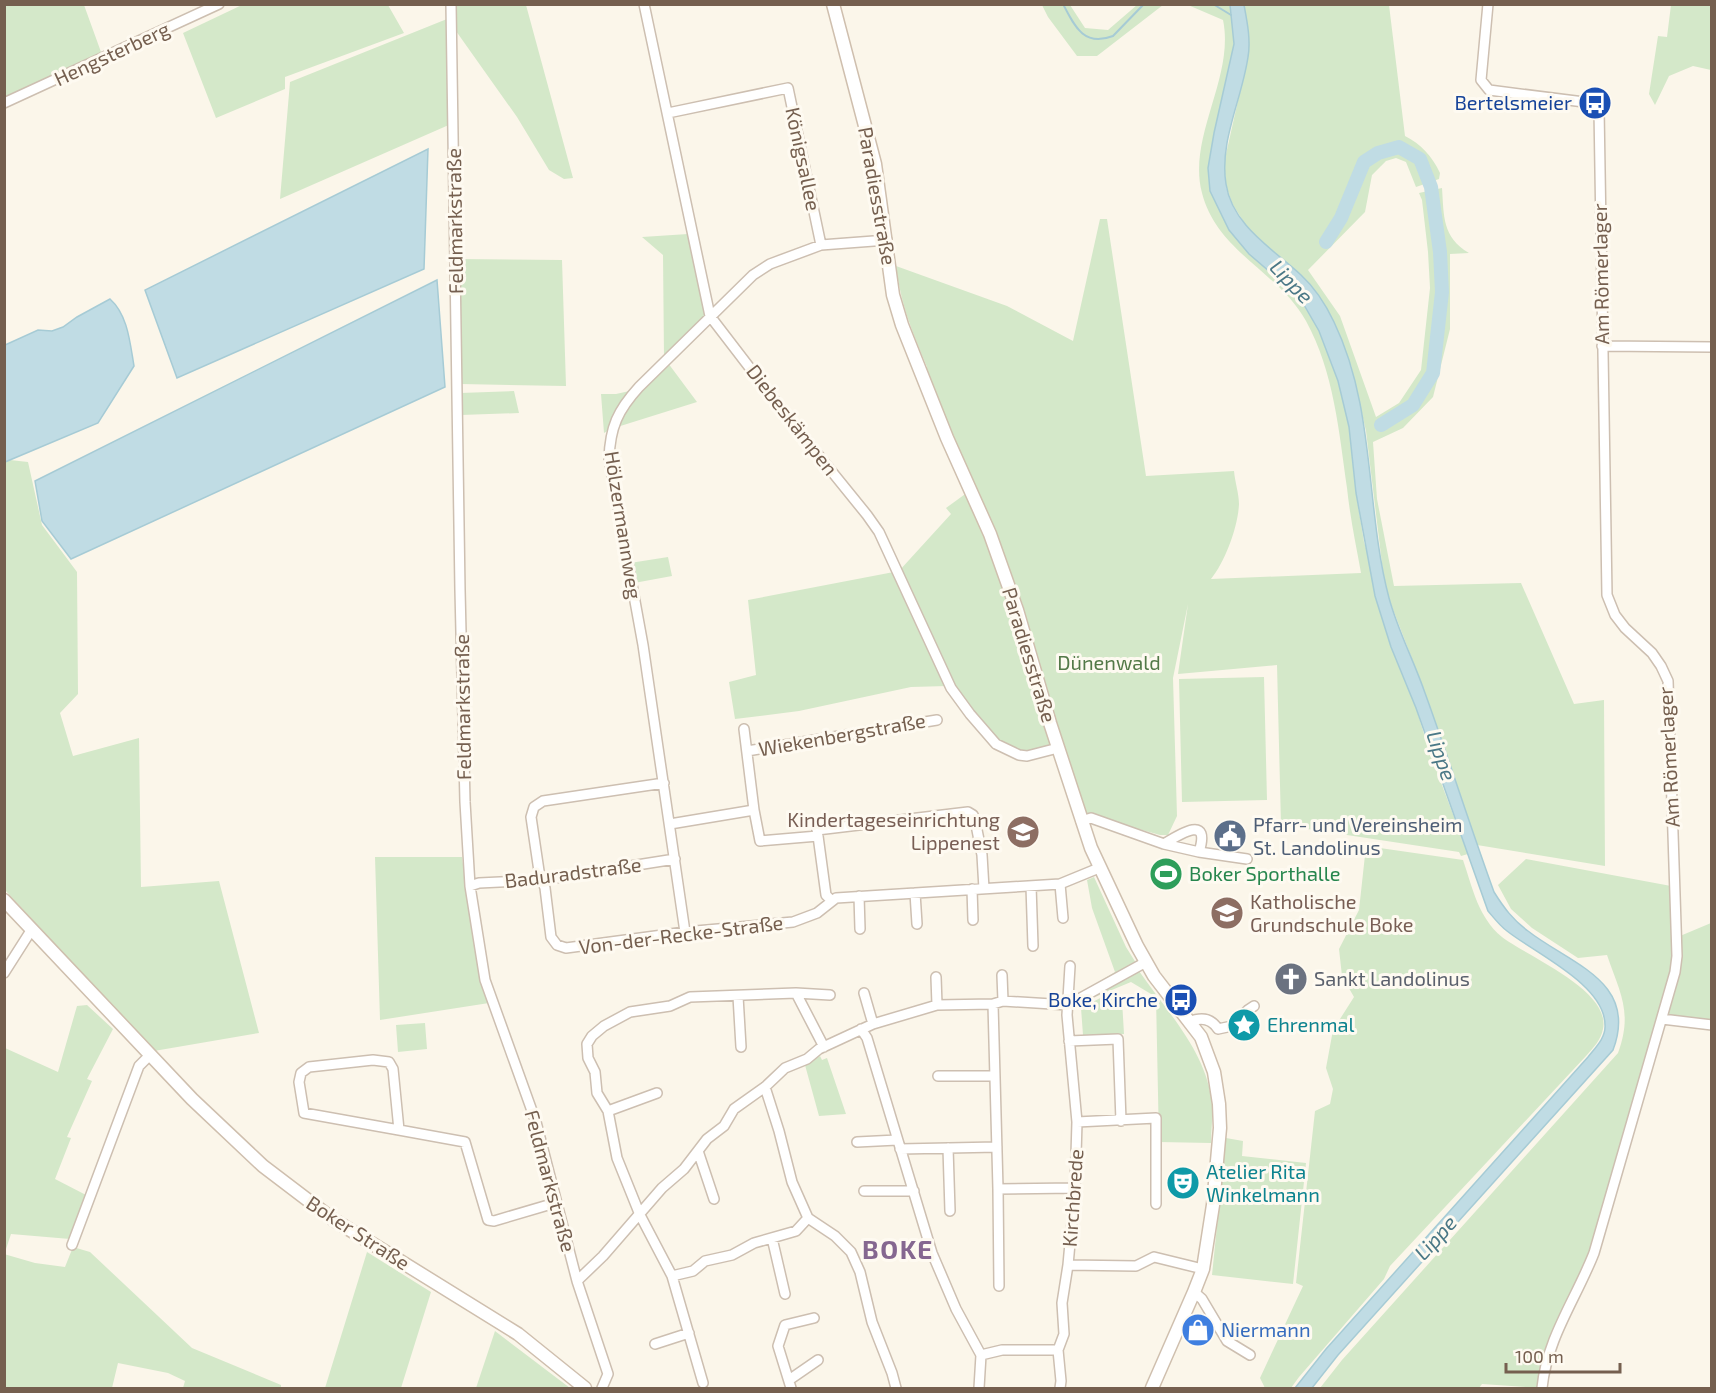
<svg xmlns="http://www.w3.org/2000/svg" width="1716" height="1393" viewBox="0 0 1716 1393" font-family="'Exo 2',sans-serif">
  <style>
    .green { fill: #d4e8c9 }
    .water { fill: #c0dce4; stroke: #a6cbd5; stroke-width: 1.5 }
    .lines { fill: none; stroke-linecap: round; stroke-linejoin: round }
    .stream { stroke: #a6cbd5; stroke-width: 2 }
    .river { stroke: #c0dce4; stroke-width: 14 }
    .minor-casing { stroke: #cdbfb1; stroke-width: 12 }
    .secondary-casing { stroke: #cfbfae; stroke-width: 15 }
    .minor { stroke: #fff; stroke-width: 9 }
    .secondary { stroke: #fff; stroke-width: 12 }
    .labels { text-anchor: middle; stroke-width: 6; stroke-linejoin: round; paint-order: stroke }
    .street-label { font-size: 20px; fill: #755f4f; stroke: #fefaf1 }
    .transit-label { font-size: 20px; fill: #164399; stroke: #fefaf1; text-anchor: end }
    .park-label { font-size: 20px; fill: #537948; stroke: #fefaf1 }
    .education-label { font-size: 20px; fill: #785e54; stroke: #fefaf1; text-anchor: end }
    .service-label { font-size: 20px; fill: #4e5e75; stroke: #fefaf1; text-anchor: start }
    .leisure-label { font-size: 20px; fill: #27864d; stroke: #fefaf1; text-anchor: start }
    .worship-label { font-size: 20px; fill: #5b616d; stroke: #fefaf1; text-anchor: start }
    .culture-label { font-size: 20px; fill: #0d838f; stroke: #fefaf1; text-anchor: start }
    .shop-label { font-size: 20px; fill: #366cbe; stroke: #fefaf1; text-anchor: start }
    .water-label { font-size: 21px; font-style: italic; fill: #4a7886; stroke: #fefaf1 }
    .district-label { font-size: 26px; font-weight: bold; letter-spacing: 1.5px; fill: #856790; stroke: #fefaf1 }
  </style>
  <rect width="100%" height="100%" fill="#fbf6ea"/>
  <path class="green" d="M244,4L388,5L404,33L285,77V89L216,118L183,33Z
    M4,5H84L101,52L104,55L5,99Z
    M455,5H526L573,178L564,179L549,170L517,117L456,31Z
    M1042,5H1070L1085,28L1108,30L1137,5H1163L1097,56H1077L1048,17Z
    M1188,5H1230L1234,44L1214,133L1208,168L1210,191L1278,278L1300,298L1319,331L1338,381L1349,427L1356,493L1364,542L1431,756L1468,854L1461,856L1459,852L1281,825L1277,665L1178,674L1188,604L1173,678L1177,816L1168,835H1160L1089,815L1083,817L1039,667L1023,605L997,537L924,368L927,367C912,331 901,305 896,266L1007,306L1073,341L1100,219H1107L1146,476L1234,471C1235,482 1239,494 1239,504C1238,527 1225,562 1211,579L1361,573C1356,545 1350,517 1347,488C1339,432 1334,372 1306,321C1279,272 1217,252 1202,193C1187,137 1235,77 1223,20Z
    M1244,5H1389L1405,136C1421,144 1432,156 1440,173L1439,179L1416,187L1406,162L1396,158L1386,161L1372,175L1365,212L1308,270L1340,316L1376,417L1399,403L1421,370L1430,288L1428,252L1422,200L1419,193L1442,188C1444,216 1442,237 1469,253L1450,254V329L1433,397L1403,428L1373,442L1377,499L1394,586L1521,583L1574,704L1604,700L1605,866L1477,845L1424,690L1389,599L1383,572L1366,431L1351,365L1265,244L1247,227L1233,205L1226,186L1224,163L1248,56Z
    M1671,5H1711V70L1693,66L1669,76L1655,105L1649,94L1658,36L1667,37Z
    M447,19L451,124L280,199L290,82Z
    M688,234L706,315L664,357L663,255L642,237Z
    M458,259L562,260L566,386L461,384Z
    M668,363L697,402L614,428L624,407Z
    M634,390L609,430L604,433L601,394H616Z
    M514,391L519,413L461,415L460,393Z
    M10,460L28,462L42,525L77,572L78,694L60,713L73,756L139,738L141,887L219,881L259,1033L154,1051L5,890L4,462Z
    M968,492L1015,611L1053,747L1018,752L997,742L947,686L911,687L799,711L735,719L729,682L756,675L748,600L899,571L951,514L946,508Z
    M668,557L672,576L634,583L630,563Z
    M1264,677L1267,800L1182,802L1179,679Z
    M1366,846L1463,860C1473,889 1478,917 1502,937C1528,957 1611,990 1603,1029C1601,1040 1593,1048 1586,1056L1390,1266L1384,1279L1299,1377L1291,1388H1265L1260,1378L1303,1286L1296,1283L1315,1111L1330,1104L1333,1089L1326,1068L1333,1030L1354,997L1342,976L1339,949L1359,910Z
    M375,857H462L475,952L489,1003L380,1020Z
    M1526,859L1671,886L1674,957L1672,973L1588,1262L1547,1346L1540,1374L1539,1388L1482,1384L1479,1388H1320L1342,1360L1618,1053C1633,1012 1620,993 1607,955L1578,958L1532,928L1511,909L1498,885Z
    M1094,877L1126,947L1136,963L1123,971L1117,972L1127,975L1139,971C1167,1012 1208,1053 1212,1105C1213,1118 1211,1131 1211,1143L1159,1142L1156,997L1131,982L1078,1004L1077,995L1115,972L1092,908L1087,880Z
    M1711,923V1021L1670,1016L1668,1013L1680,936Z
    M1108,994L1122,1000L1124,1034L1083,1035L1081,1008Z
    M87,1005L113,1029L87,1079L92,1081L67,1137L71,1138L55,1179L86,1195L70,1239L11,1234L5,1252V1048L58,1072L77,1006Z
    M425,1023L427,1049L398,1052L396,1025Z
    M820,1056L822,1060L827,1058L846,1114L819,1116L805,1065Z
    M1226,1138L1243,1141L1242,1156L1306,1163L1293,1284L1212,1275Z
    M73,1247L90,1252L192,1348L281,1385V1388H183L185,1381L168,1373L118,1363L112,1388H5L4,1254L35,1263L65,1267Z
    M367,1252L431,1292L401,1388H325Z
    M495,1331L570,1388H476Z"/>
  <path class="water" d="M1230,5H1244C1247,21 1251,40 1248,57C1242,99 1219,142 1226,184C1232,225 1273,249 1301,275C1314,287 1326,305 1334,322C1376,409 1365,507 1389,598C1398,631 1414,661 1425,693C1449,759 1470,826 1494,892C1504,908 1513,920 1528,931C1570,964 1639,981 1613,1050L1338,1355L1312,1388H1295L1326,1349L1588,1057C1595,1048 1606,1038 1605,1025C1605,985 1536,954 1507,931C1500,926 1494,918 1488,911L1416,708L1391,647L1375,596L1356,493L1349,427L1338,381L1319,331L1300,298L1249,254L1229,230L1210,191L1208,168L1214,133L1234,44Z
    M428,149L424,269L177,378L145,290Z
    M437,280L445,387L71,559L42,521L35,481Z
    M110,299C128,315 130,343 134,366L98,423L5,462V345L38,330L52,331L63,327L77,317Z"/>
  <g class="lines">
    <path class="stream" d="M1063,4C1075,27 1084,47 1113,36L1144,4
      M1213,4L1231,15"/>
    <path class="river" d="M1326,242L1341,218L1364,162L1378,153L1399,147L1420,159L1431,187L1440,252L1442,292L1433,373L1413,405L1381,425"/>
    <defs>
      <path id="minor" d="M451,4L460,590L465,802L470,886L485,980L536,1122L577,1281L608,1374L602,1388
        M644,4L710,316L786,415L867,515L879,532L951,688L970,714L996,744L1019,755L1027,756L1058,748
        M1488,4L1481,80L1489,90L1584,102L1599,109L1607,595L1615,615L1625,628L1652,653L1661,666L1668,681L1677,956L1675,972L1594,1253C1576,1299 1547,1338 1542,1388
        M4,103L219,4
        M668,113L788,88L821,245
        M1602,346L1712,347
        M744,729L754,810
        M747,751L937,720
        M664,783L543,801L534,807L531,817L539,871L545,888L551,937L557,945L566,948L685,932L793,922L817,913L836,898L1060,884L1099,868
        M1081,821L1091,818L1164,844L1199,852L1247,859
        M670,824L754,810L760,841L818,836L826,895L831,900
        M817,830L968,812L973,815L975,820L982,855L984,889
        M1164,844C1180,834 1211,814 1199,852
        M1060,884L1063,918
        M470,886L479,883L542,880L675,859
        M1031,886L1033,946
        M972,889L973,920
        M915,893L917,924
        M859,896L860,929
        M685,932L643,645L609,459C610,427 618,410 639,387L753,275L770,264L821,245L887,240
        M4,973L32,929
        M1002,975L1003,1001
        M936,977L937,1005
        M796,993L830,995
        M864,993L873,1024
        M738,996L741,1047
        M993,1004L998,1189L1075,1188
        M1662,1019L1712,1025
        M1189,1022C1201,1017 1211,1018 1218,1029L1232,1026L1248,1010L1254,1006
        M861,1029L867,1038L932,1253L956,1309L981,1355L1002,1350H1058
        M1069,1041L1118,1039L1121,1121
        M938,1076H995
        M765,1087L779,1131L792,1182L808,1218L835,1236L851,1252L860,1272L872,1322L892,1373L896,1388
        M608,1111L657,1093
        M1077,1122L1156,1118V1204
        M399,1130L304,1113L299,1082L301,1073L309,1067L373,1060L389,1062L393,1069L399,1130L465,1142L488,1220L494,1221L555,1203
        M857,1142L897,1140
        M948,1148L950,1211
        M900,1149L997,1147
        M698,1151L714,1199
        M998,1189L999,1286
        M864,1191H914
        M772,1238L785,1294
        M72,1245L139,1066L150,1055
        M1068,1265L1136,1266L1154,1257L1203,1269
        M672,1276L693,1271L705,1261L732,1255L754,1243L796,1231L808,1218
        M577,1281L603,1256L662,1188L684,1169L707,1139L724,1126L734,1109L765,1087L785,1068L807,1059L819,1049L873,1024L937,1005L993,1004L1003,1001L1068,1005L1146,962
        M1194,1292L1202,1299L1227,1341L1250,1355
        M655,1344L689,1333
        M789,1380L818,1360
        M703,1383L672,1276L640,1215L617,1158L608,1111L597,1093L595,1072L588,1058L587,1044L592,1036L604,1026L630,1012L670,1006L690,997L796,993L824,1047
        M791,1388L778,1346L785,1325L814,1318
        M979,1388L981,1355
        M1060,1388L1061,1381L1058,1350L1064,1334L1062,1303L1068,1265L1075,1188L1077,1122L1067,1015L1070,966"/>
      <path id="secondary" d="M833,4L875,164L893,295L902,325L947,438L990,534L1017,610L1050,723L1091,848L1137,946L1154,976L1201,1037L1214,1072L1219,1104L1220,1128L1213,1205L1203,1269L1194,1292L1152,1388
        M4,900L192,1099L263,1166L334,1220L518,1334L585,1388"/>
    </defs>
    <use href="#minor" class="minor-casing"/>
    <use href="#secondary" class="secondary-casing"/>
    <use href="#minor" class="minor"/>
    <use href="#secondary" class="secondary"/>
  </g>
  <defs>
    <symbol id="bus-disc" viewBox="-11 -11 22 22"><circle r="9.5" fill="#1a4fb4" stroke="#fefaf1"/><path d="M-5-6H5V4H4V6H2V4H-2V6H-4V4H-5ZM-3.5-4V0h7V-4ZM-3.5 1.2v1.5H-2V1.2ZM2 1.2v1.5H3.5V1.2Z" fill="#fff"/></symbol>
    <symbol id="school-disc" viewBox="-11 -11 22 22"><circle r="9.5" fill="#8d6e63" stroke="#fefaf1"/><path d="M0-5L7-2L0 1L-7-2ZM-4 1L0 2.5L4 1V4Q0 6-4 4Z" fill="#fff"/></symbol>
    <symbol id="civic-disc" viewBox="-11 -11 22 22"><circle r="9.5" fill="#5c6f8a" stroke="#fefaf1"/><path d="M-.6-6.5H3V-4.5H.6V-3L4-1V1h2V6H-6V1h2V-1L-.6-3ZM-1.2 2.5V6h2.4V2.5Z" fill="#fff"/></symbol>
    <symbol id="stadium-disc" viewBox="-11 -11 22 22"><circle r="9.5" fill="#2e9e5b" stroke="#fefaf1"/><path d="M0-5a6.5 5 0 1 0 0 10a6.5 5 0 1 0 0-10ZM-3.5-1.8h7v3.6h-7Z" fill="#fff"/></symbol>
    <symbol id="church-disc" viewBox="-11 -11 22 22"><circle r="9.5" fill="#6b7280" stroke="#fefaf1"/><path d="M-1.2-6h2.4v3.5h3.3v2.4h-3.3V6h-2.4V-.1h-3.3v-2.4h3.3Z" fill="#fff"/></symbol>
    <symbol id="sight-disc" viewBox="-11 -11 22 22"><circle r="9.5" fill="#0f9aa8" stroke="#fefaf1"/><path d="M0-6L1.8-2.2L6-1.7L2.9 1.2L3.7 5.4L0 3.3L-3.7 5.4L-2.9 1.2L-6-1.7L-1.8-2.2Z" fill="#fff"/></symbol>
    <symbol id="theatre-disc" viewBox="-11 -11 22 22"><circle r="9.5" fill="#0f9aa8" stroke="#fefaf1"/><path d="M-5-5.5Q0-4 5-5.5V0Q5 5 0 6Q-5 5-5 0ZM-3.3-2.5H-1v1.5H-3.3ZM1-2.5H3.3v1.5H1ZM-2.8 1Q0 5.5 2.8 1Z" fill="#fff"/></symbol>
    <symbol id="shop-disc" viewBox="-11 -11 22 22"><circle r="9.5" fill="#3f7fe0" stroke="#fefaf1"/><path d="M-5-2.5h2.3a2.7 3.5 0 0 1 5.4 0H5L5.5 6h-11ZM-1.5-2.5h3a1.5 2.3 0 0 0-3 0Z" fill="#fff"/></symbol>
  </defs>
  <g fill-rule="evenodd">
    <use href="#bus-disc" x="1576" y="84" width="38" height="38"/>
    <use href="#school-disc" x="1004" y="813" width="38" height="38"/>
    <use href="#civic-disc" x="1211" y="817" width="38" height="38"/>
    <use href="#stadium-disc" x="1147" y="855" width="38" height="38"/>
    <use href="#school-disc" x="1208" y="894" width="38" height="38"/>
    <use href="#church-disc" x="1272" y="960" width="38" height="38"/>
    <use href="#bus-disc" x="1162" y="981" width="38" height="38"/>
    <use href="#sight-disc" x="1225" y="1006" width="38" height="38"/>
    <use href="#theatre-disc" x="1164" y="1164" width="38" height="38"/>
    <use href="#shop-disc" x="1179" y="1311" width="38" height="38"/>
  </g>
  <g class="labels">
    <g class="street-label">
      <text transform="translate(112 54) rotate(-25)" y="7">Hengsterberg</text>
      <text transform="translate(803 159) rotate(78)" y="7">Königsallee</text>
      <text transform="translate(877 196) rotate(80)" y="7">Paradiesstraße</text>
      <text transform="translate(455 221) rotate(-91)" y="7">Feldmarkstraße</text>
      <text transform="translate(1601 274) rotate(-91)" y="7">Am Römerlager</text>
      <text transform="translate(792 420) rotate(52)" y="7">Diebeskämpen</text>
      <text transform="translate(623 525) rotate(81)" y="7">Hölzermannweg</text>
      <text transform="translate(1029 655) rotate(73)" y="7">Paradiesstraße</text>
      <text transform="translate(463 707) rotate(-91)" y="7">Feldmarkstraße</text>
      <text transform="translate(842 735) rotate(-10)" y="7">Wiekenbergstraße</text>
      <text transform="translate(1669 757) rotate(-93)" y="7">Am Römerlager</text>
      <text transform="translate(573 873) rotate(-7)" y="7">Baduradstraße</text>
      <text transform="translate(681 935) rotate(-7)" y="7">Von-der-Recke-Straße</text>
      <text transform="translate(550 1181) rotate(75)" y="7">Feldmarkstraße</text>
      <text transform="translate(1073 1198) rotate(-86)" y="7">Kirchbrede</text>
      <text transform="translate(358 1233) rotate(33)" y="7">Boker Straße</text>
    </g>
    <g class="transit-label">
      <text x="1572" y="110">Bertelsmeier</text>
      <text x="1158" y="1007">Boke, Kirche</text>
    </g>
    <g class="park-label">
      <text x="1109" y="670">Dünenwald</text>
    </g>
    <g class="education-label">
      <text x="1000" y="827">Kindertageseinrichtung<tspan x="1000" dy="23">Lippenest</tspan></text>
      <text x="1250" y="909" text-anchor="start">Katholische<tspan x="1250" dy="23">Grundschule Boke</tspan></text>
    </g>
    <g class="service-label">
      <text x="1253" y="832">Pfarr- und Vereinsheim<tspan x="1253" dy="23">St. Landolinus</tspan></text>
    </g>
    <g class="leisure-label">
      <text x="1189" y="881">Boker Sporthalle</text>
    </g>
    <g class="worship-label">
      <text x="1314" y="986">Sankt Landolinus</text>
    </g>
    <g class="culture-label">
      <text x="1267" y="1032">Ehrenmal</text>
      <text x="1206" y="1179">Atelier Rita<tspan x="1206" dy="23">Winkelmann</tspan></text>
    </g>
    <g class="shop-label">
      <text x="1221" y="1337">Niermann</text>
    </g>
    <g class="water-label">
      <text transform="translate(1291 282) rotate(46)" y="7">Lippe</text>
      <text transform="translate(1441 756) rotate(71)" y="7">Lippe</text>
      <text transform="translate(1436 1238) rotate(-48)" y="7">Lippe</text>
    </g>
    <g class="district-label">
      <text x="898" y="1259">BOKE</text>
    </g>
  </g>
  <rect width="1716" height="1393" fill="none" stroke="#755f4f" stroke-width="12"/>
  <path d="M1506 1363v9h114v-9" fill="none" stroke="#755f4f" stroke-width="3"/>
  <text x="1515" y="1363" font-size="18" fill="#755f4f" stroke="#fefaf1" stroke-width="4.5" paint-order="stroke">100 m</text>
</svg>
